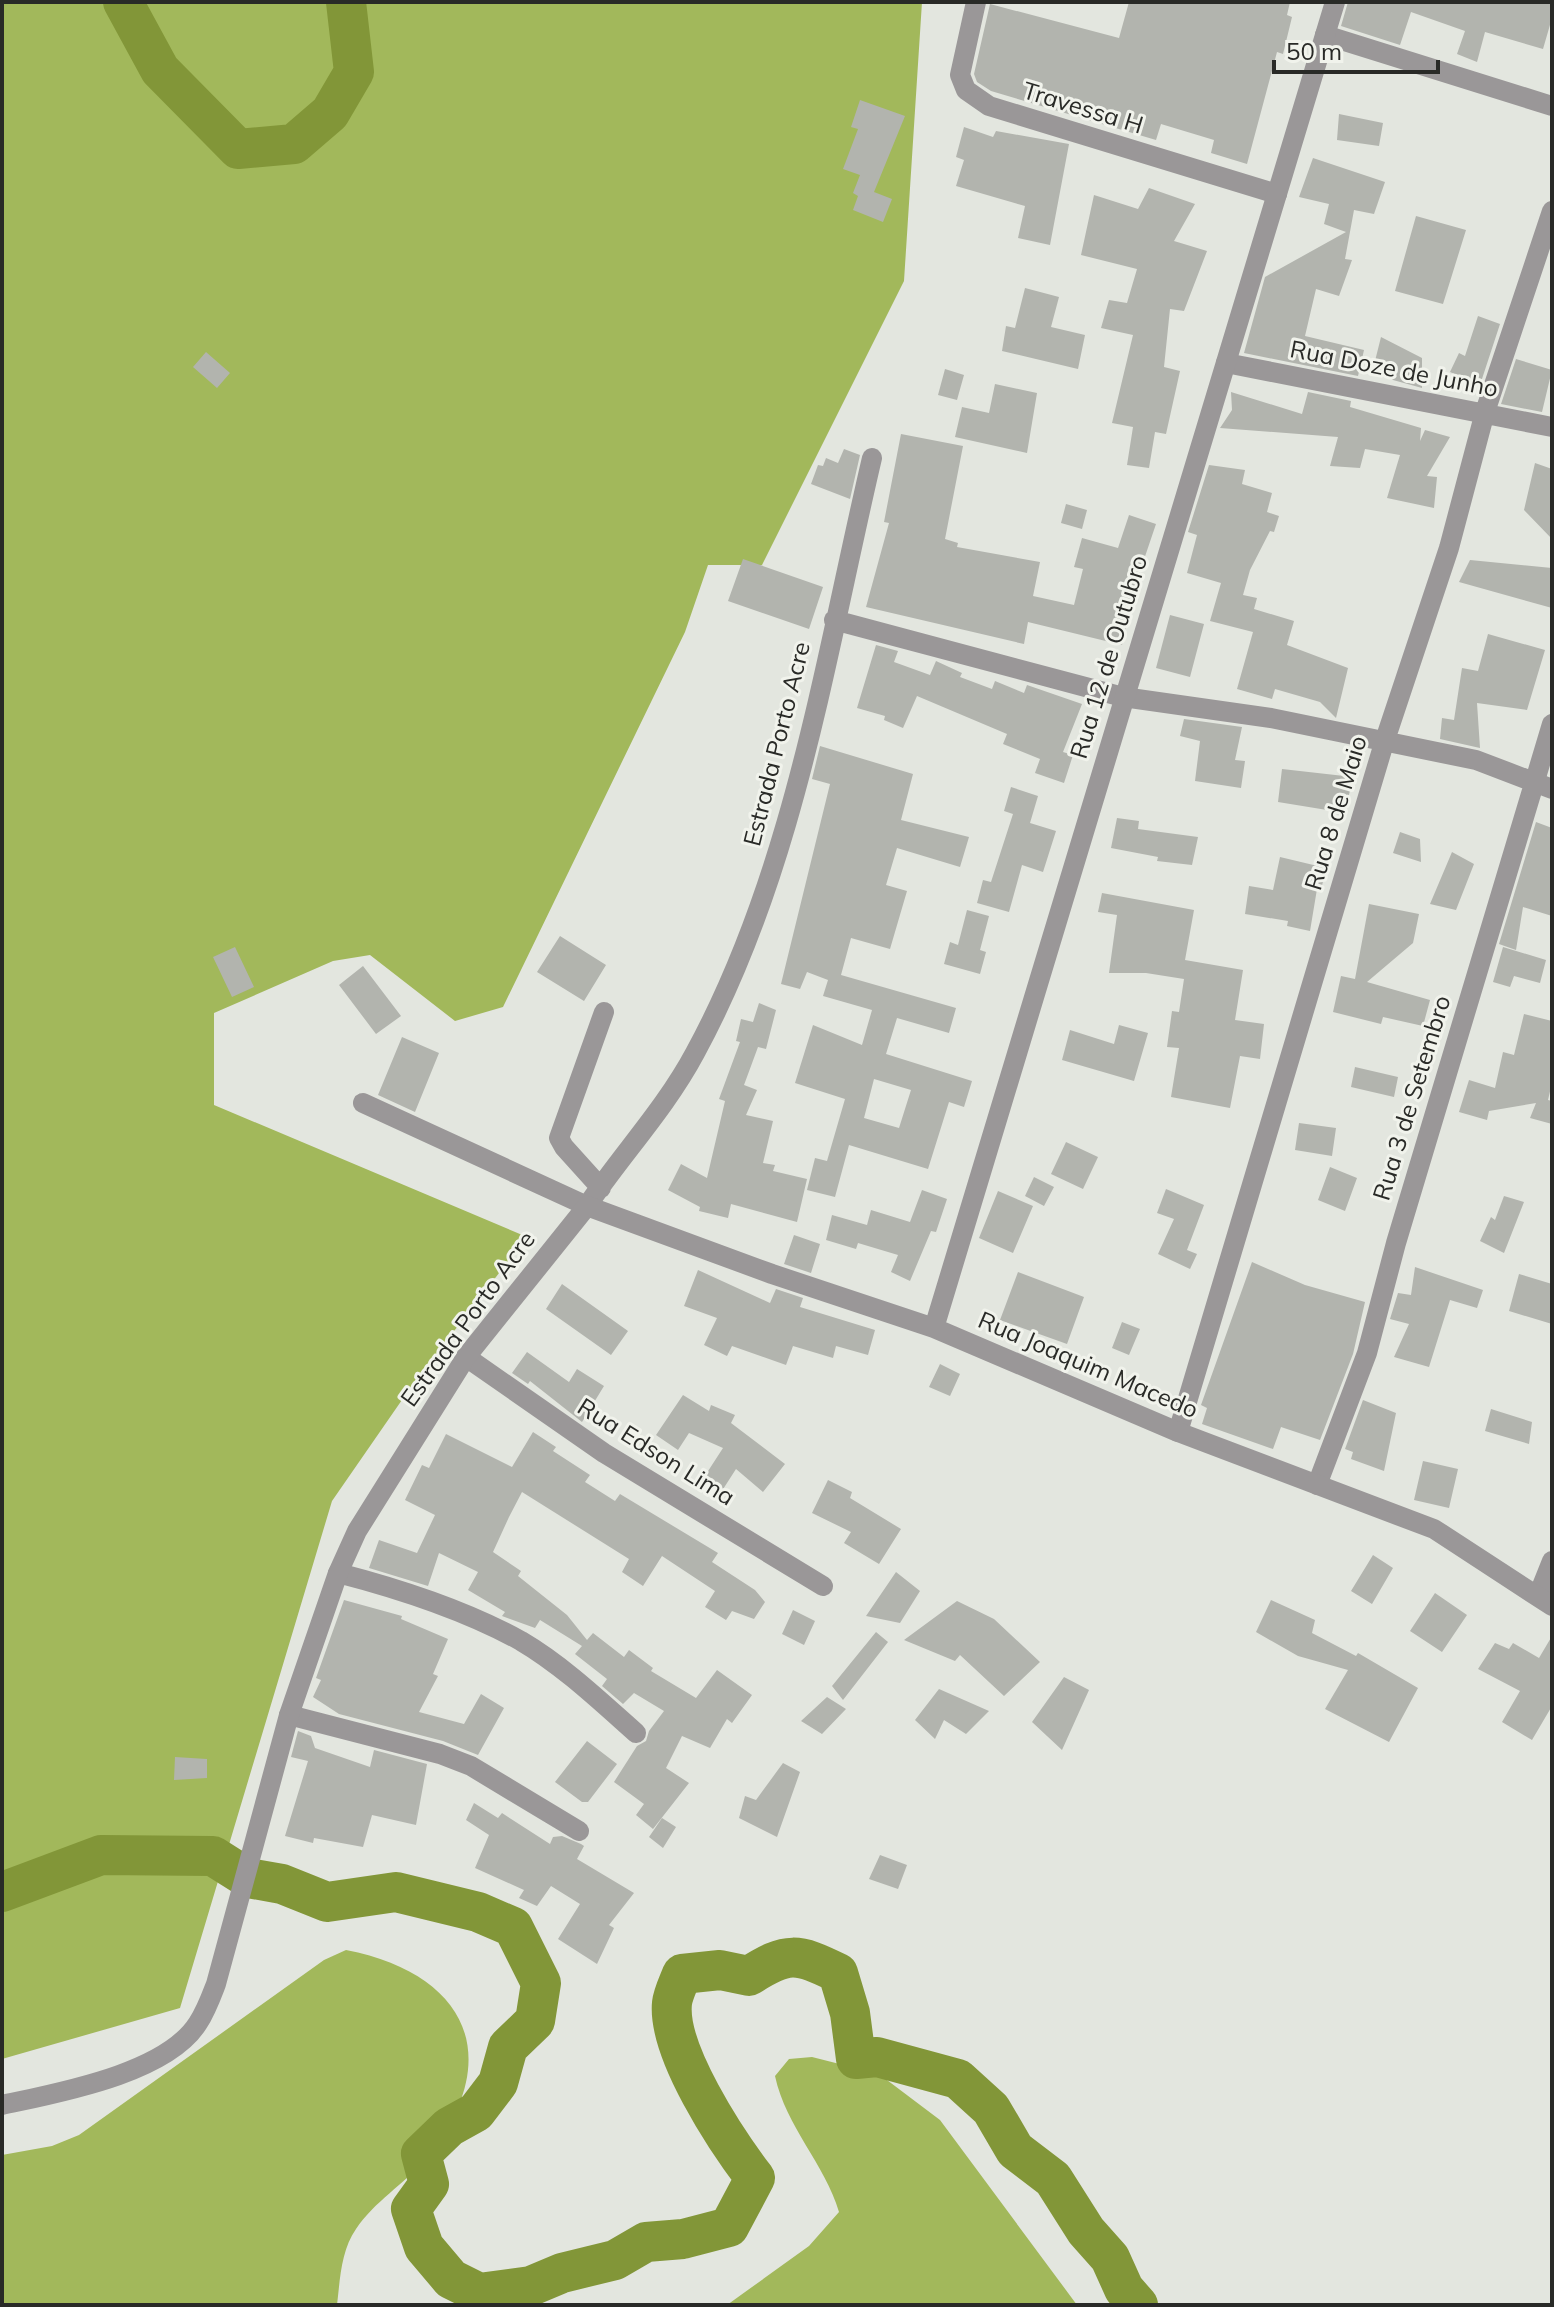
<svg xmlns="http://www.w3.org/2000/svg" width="1554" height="2307" viewBox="0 0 1554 2307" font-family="Mulish,sans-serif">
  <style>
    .forest { fill: #a2b85b }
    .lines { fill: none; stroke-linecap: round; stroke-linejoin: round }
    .river { stroke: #829638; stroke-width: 40 }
    .building { fill: #b2b4ae; fill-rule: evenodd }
    .minor { stroke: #9a9798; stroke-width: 20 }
    .tertiary { stroke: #9a9798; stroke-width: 20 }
    .labels { text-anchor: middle; stroke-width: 6; stroke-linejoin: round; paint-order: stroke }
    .street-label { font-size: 24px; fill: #292a27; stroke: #f1f3ec }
  </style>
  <rect width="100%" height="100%" fill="#e3e6df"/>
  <path class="forest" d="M2,2H922L904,281L762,565H708L685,632L503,1007L455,1021L370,955L333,961L214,1013V1105L527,1237L413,1384L332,1501L180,2008L2,2059Z
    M346,1950C469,1974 507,2060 425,2160C404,2184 374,2202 356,2229C341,2250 340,2280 337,2305H2V2155L52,2146L79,2135L324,1960Z
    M812,2057L879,2074L940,2120L1077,2305H727L809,2246L839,2212C825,2164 786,2127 775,2076L789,2059Z"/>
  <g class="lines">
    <path class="river" d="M123,2L160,70L238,149L294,144L330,113L354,72L346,2
      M2,1892L101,1855L213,1856L248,1878L282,1884L327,1902L396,1892L478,1912L513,1927L541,1983L535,2021L508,2047L498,2083L476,2112L449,2127L421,2154L429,2184L411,2209L424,2247L451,2279L479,2293L531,2286L562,2273L615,2260L646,2242L683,2239L729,2227L755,2178C726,2140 667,2051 672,2003C673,1994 679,1982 682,1974L720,1970L749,1976C788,1951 797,1953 838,1973L850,2013L856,2059L877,2057L958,2079L991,2109L1015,2150L1053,2179L1086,2231L1110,2258L1124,2289L1138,2305"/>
  </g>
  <path class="building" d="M1129,2H1290L1287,15L1292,17L1283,54L1277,52L1247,164L1211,153L1214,140L1161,124L1156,140L991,91L977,82L974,74L990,4L1119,38Z
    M1348,2H1552V18L1543,49L1485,32L1477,62L1457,54L1465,31L1411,12L1400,45L1341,26Z
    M860,100L905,116L874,192L892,199L883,222L853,210L858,196L853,193L860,175L843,169L858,129L851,127Z
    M1339,114L1383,123L1379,146L1337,140Z
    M964,127L993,137L996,131L1069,144L1050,245L1018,238L1025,206L956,186L964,160L956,157Z
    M1313,158L1385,182L1374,214L1354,210L1345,259L1352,260L1339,296L1316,289L1305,336L1364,350L1358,376L1244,353L1265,277L1346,232L1324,224L1329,204L1299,197Z
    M1149,188L1195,204L1174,241L1207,251L1184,311L1170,309L1164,367L1180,371L1166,434L1155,432L1149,468L1127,465L1133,427L1112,423L1133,335L1101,328L1109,300L1127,303L1137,269L1081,255L1094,195L1138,209Z
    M1416,216L1466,230L1443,304L1395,291Z
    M1025,288L1059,297L1051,327L1085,335L1078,369L1002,351L1006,326L1015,328Z
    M1478,316L1500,324L1480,385L1450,372L1459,353L1465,356Z
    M1381,337L1422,358V388L1393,380L1374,365Z
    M206,352L230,373L217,388L193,367Z
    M1516,359L1552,370L1542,412L1501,404Z
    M945,369L964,375L957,400L938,395Z
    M995,384L1037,393L1027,453L955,437L962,407L989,413Z
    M1231,392L1302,414L1308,392L1351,401L1350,407L1421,428L1420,441L1425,430L1450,437L1427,476L1437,477L1434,508L1387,498L1400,455L1365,449L1360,468L1330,466L1338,437L1220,428L1232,410Z
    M901,434L963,446L945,539L958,543L957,547L1040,562L1033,596L1074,605L1083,569L1074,567L1082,538L1118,548L1129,515L1156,524L1135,586L1122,645L1028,622L1024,644L866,607L889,523L884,522Z
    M844,449L860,455L850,499L811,484L818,465L823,466L826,458L838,463Z
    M1535,463L1552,469V539L1524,510Z
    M1209,465L1245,470L1242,484L1272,493L1267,512L1279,516L1274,532L1270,531L1250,570L1243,595L1257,598L1254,609L1294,621L1287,645L1348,668L1336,718L1320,702L1275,689L1272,699L1237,689L1253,632L1210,621L1221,583L1187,573L1197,535L1188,532Z
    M1066,504L1087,510L1082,529L1061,523Z
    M743,559L823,587L809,629L728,601Z
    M1470,560L1552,568V608L1459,582Z
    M1170,615L1204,624L1190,677L1156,668Z
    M1488,634L1545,650L1527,710L1477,703L1480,748L1440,739L1442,718L1454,720L1462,668L1478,671Z
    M876,645L898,651L894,662L930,675L936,661L962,673L960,677L992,689L995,681L1024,693L1027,685L1082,704L1063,752L1073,755L1064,783L1035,773L1040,759L1003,744L1007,734L917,696L903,728L884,720L885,716L857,708Z
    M1184,719L1242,727L1235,760L1245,761L1241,788L1195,781L1200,741L1180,736Z
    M820,746L913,774L901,820L969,837L960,867L897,848L886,885L907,891L890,949L851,938L841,975L956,1008L949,1033L897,1018L886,1054L972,1081L964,1107L949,1102L928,1169L849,1145L835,1197L807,1190L815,1158L827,1161L845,1099L795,1083L813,1025L862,1045L872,1010L823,996L828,980L807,972L800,989L781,984L830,784L812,779ZM874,1079L911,1090L899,1128L864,1118Z
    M1282,769L1353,777L1344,817L1327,810L1278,802Z
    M1011,787L1038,796L1030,823L1056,831L1043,872L1022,865L1009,912L977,903L983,880L991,882L1013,814L1004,811Z
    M1117,818L1139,821L1138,829L1198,837L1192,865L1157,861L1158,857L1111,848Z
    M1536,822L1552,828V916L1523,907L1516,950L1499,944Z
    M1400,832L1420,839L1421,862L1393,853Z
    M1452,852L1474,864L1456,910L1430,904Z
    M1280,857L1326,868L1321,890L1317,889L1310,931L1287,926L1288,921L1245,914L1249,886L1273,890Z
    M1102,893L1194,910L1185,960L1243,970L1235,1020L1264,1024L1260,1059L1240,1056L1230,1108L1171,1097L1179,1048L1167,1047L1172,1011L1179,1012L1184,979L1146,973H1109L1117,915L1098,912Z
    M1369,904L1419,914L1413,943L1367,982L1430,1000L1423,1026L1383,1017L1381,1024L1333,1012L1341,976L1355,979Z
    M967,910L989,916L980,950L986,952L980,974L944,964L950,942L958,945Z
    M560,936L606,965L584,1001L537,972Z
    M235,947L254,987L232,997L213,957Z
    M1503,947L1546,960L1540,983L1514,976L1510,987L1493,982Z
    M363,966L401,1016L376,1034L339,985Z
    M759,1003L776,1010L766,1049L758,1047L744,1085L757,1090L746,1115L773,1121L763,1163L775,1165L773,1171L807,1179L797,1222L731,1204L728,1218L699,1211L700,1207L668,1190L681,1164L707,1178L725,1101L719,1099L740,1042L736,1041L741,1019L753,1022Z
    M1524,1014L1552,1021V1083L1548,1100L1552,1101V1124L1530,1118L1536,1103L1489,1111L1487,1120L1459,1112L1469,1080L1495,1088L1503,1052L1514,1055Z
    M1119,1025L1148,1033L1134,1081L1062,1060L1070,1030L1114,1044Z
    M402,1037L439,1053L415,1112L378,1095Z
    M1355,1067L1398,1077L1394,1097L1351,1087Z
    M1299,1123L1336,1128L1332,1156L1295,1150Z
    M1066,1142L1098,1157L1083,1189L1051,1174Z
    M1330,1167L1357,1178L1345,1211L1318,1200Z
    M1034,1177L1054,1187L1044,1206L1025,1196Z
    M1166,1189L1204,1205L1187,1250L1197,1254L1190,1269L1158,1254L1174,1219L1157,1213Z
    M922,1190L947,1199L936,1232L931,1231L910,1281L891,1272L898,1255L858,1243L856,1249L826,1240L832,1215L867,1225L871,1210L910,1222Z
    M998,1191L1033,1206L1013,1253L979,1238Z
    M1504,1196L1524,1202L1504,1253L1480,1241L1491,1217L1495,1220Z
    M794,1235L820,1244L811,1273L784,1264Z
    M1252,1262L1305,1285L1365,1302L1353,1354L1320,1440L1281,1427L1273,1449L1202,1424L1207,1408L1201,1405Z
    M1415,1267L1483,1290L1477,1308L1450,1300L1429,1367L1394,1357L1409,1324L1390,1319L1398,1293L1411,1295Z
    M698,1270L770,1303L776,1289L803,1298L800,1307L875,1330L868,1355L836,1346L833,1358L793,1346L786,1365L732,1346L727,1356L704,1345L717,1318L684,1306Z
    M1018,1272L1084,1297L1067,1344L1000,1320Z
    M1519,1274L1552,1284V1324L1509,1311Z
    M562,1284L628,1331L611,1355L546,1309Z
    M1122,1322L1140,1329L1129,1355L1112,1348Z
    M527,1352L569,1382L577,1369L604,1386L582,1422L530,1381L528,1384L512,1373Z
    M940,1364L960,1374L950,1396L929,1387Z
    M683,1395L709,1411L711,1405L735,1415L731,1423L785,1464L763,1492L736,1469L718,1497L699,1485L723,1448L689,1433L678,1450L656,1435Z
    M1363,1400L1396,1413L1384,1471L1351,1459L1353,1452L1345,1449Z
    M1491,1409L1532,1422L1529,1444L1485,1431Z
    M533,1432L556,1447L553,1451L590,1475L585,1482L615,1501L620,1494L718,1553L712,1562L755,1590L765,1602L754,1619L732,1611L726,1620L705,1607L715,1591L662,1556L643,1586L622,1572L629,1559L522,1492L509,1517L493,1552L521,1571L518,1576L567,1615L587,1640L593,1633L624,1657L629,1650L653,1668L651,1671L696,1698L717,1670L752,1695L732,1723L727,1719L710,1748L682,1736L666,1768L689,1783L653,1829L636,1815L644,1804L614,1782L637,1746L646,1741L649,1731L664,1711L634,1693L623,1704L602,1686L607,1679L575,1654L582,1646L540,1620L535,1628L502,1616L505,1612L468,1590L478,1572L439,1553L428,1586L369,1568L379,1540L417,1553L435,1515L405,1500L422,1465L429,1468L446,1434L512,1467Z
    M1423,1461L1458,1469L1449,1508L1414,1500Z
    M828,1480L852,1492L850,1498L901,1529L879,1564L844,1543L851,1532L812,1513Z
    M1373,1555L1393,1568L1372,1604L1351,1591Z
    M896,1572L920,1591L900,1623L866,1616Z
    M1435,1593L1467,1615L1442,1652L1410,1631Z
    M344,1600L402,1616L401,1619L448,1639L433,1674L438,1676L419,1712L464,1724L481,1694L504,1708L478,1755L443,1741L339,1714L313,1697L321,1680L316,1678Z
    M1271,1600L1315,1620L1312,1633L1356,1656L1358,1653L1418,1688L1389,1742L1325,1709L1348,1670L1298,1656L1256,1632Z
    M957,1601L994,1619L1040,1662L1004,1696L960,1655L955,1661L904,1640Z
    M793,1610L815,1621L804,1645L782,1634Z
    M876,1632L888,1642L843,1700L832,1686Z
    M1552,1636V1706L1532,1740L1502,1722L1520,1691L1478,1669L1495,1643L1509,1649L1513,1643L1539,1658Z
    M1064,1677L1089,1690L1062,1750L1032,1722Z
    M939,1689L989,1711L966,1734L944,1720L935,1739L915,1720Z
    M827,1697L846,1709L822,1734L801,1721Z
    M298,1731L311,1736L315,1748L370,1767L374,1750L427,1764L416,1825L372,1815L363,1847L314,1838L313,1843L285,1836L308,1761L291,1757Z
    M587,1741L617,1764L588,1802H582L555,1782Z
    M175,1757L207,1759V1778L174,1780Z
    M783,1763L800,1772L777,1837L739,1818L745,1796L756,1800Z
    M474,1803L498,1818L502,1813L550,1844L553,1837L562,1836L581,1844L584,1846L577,1859L634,1893L609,1925L614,1928L597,1964L558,1939L580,1904L551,1886L537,1906L519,1898L524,1890L475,1868L489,1835L466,1820Z
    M662,1818L676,1827L663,1848L649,1837Z
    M880,1855L907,1865L898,1889L869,1879Z"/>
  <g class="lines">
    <path class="minor" d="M976,2L960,75L966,90L989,106L1277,194
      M1325,35L1552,106
      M1226,363L1552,427
      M834,620L1123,697L1271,718L1476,760L1552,789
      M363,1103L587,1206C622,1154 665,1109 695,1053C794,871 825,658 872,458
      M601,1188L564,1147L559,1138L604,1012
      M466,1357L604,1453L823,1586
      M1178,1432L1384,743L1449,548L1485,412L1552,211
      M1317,1485L1367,1353L1396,1243L1552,724
      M338,1573C400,1589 465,1610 521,1641C562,1665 600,1701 636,1733
      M1538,1596L1552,1561
      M289,1715L440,1754L471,1766L579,1831"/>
    <path class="tertiary" d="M934,1328L1335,2
      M2,2105C57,2093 166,2074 198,2023C206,2011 211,1997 216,1984L289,1715L338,1573L357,1531L466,1357L587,1206L772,1274L934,1328L1178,1432L1434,1529L1552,1606"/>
  </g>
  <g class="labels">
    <g class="street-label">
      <text transform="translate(1083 108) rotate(17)" y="8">Travessa H</text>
      <text transform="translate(1394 369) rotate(11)" y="8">Rua Doze de Junho</text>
      <text transform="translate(1109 657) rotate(-73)" y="8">Rua 12 de Outubro</text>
      <text transform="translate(777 744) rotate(-76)" y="8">Estrada Porto Acre</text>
      <text transform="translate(1336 813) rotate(-73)" y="8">Rua 8 de Maio</text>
      <text transform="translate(1412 1098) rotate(-73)" y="8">Rua 3 de Setembro</text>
      <text transform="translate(468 1319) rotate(-54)" y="8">Estrada Porto Acre</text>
      <text transform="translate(1088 1365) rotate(23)" y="8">Rua Joaquim Macedo</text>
      <text transform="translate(656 1452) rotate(32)" y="8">Rua Edson Lima</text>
    </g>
  </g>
  <rect width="1554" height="2307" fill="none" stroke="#292a27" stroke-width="8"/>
  <path d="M1274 60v12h164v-12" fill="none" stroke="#292a27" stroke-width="4"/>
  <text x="1286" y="60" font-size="24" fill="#292a27" stroke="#f1f3ec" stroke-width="6" paint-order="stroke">50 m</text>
</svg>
